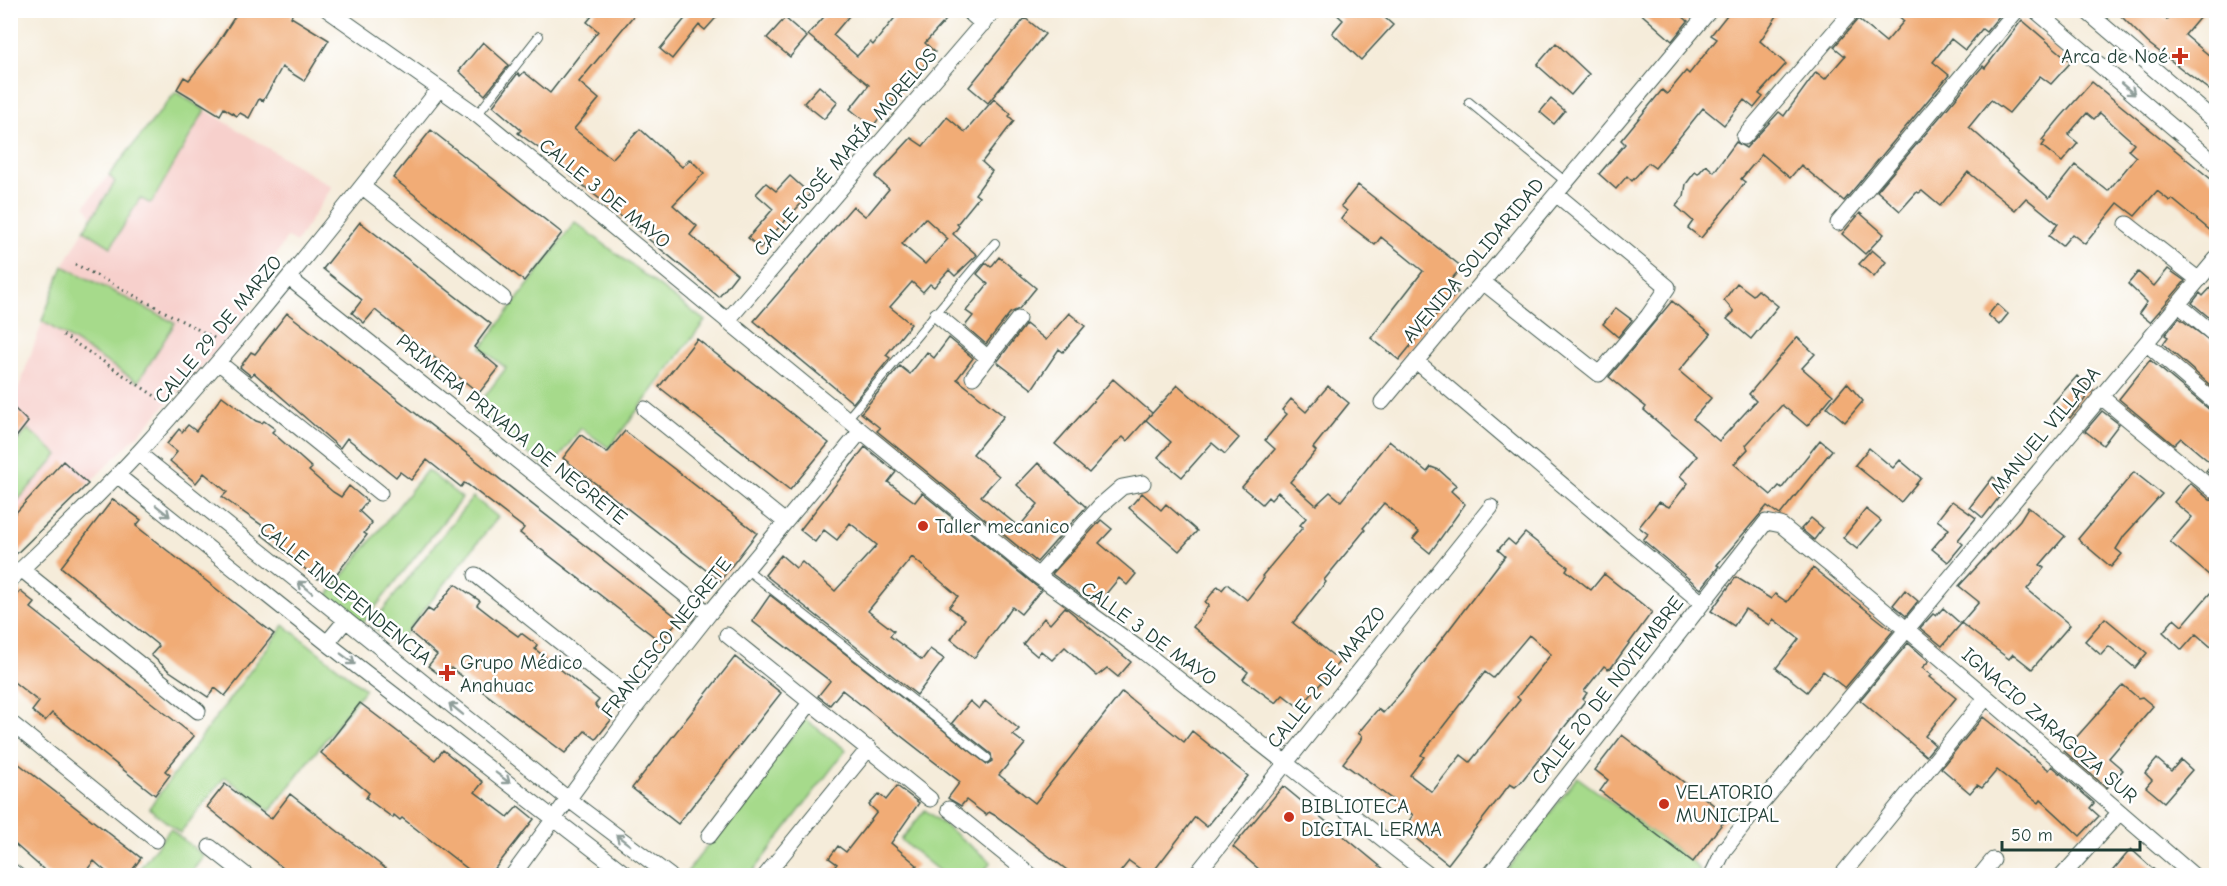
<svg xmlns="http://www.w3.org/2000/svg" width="2227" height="886" viewBox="0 0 2227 886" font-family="'Comic Neue',sans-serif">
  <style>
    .built { fill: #f7d0cc }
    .green { fill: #a6da8b; stroke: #628c60; stroke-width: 1.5 }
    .building { fill: #f1ac76; fill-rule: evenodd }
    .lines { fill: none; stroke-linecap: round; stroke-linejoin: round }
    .service-casing { stroke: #3f574d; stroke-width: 10 }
    .minor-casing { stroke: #3f574d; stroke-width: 17 }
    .path { stroke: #3f574d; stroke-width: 3; stroke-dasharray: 1.5 4.5; stroke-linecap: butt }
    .service { stroke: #fff; stroke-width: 8 }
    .minor { stroke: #fff; stroke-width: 15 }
    .oneway { stroke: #8f9e9a }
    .poi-dot { fill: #c8321e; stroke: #fff; stroke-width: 2 }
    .labels { text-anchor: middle; stroke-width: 5; stroke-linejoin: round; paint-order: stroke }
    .poi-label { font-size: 20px; fill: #1f3d34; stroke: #fff; text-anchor: start }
    .street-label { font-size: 20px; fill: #1f3d34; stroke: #fff }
  </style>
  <rect width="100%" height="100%" fill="#fff"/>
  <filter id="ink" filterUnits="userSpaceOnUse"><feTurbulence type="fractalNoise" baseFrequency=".0167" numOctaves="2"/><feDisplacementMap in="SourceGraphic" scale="12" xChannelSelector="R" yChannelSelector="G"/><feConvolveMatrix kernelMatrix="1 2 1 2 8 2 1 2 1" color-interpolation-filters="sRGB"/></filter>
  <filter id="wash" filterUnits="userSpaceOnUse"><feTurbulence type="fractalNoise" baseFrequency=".008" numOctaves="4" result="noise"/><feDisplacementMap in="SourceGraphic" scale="24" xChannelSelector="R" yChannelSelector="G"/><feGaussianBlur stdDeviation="1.35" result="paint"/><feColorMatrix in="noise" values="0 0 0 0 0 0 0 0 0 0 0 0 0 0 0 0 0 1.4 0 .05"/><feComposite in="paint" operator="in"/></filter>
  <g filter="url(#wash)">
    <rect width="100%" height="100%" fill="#f5ecda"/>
    <path class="built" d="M176,92L332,187L296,243L287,237L249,300L254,304L220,347L138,435L11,560V402L13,403L63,266L92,217L85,205Z"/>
    <path class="green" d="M176,92L205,110L152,202L149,203L140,198L111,247L84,230L115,182L109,175Z
      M575,222L705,321L609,448L581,428L550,470L473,412L506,368L481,348Z
      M63,266L175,323L138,382L42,321Z
      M28,429L58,455L11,508V449Z
      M427,470L462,498L362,624L327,596Z
      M473,497L498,517L396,645L371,625Z
      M284,625L365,689L270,811L225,777L180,833L149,808Z
      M805,719L846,750L750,875H691L687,872Z
      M1577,777L1693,862L1703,875L1503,876Z
      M925,810L991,862L981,875H944L901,840Z
      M170,829L204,856L189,875L134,876Z"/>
    <g id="blocks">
      <path class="building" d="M239,10H294L291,17L329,40L304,81L282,67L263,101L259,99L249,118L240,113L237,116L224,108L220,115L177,89L184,77L189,80L216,46Z
        M597,10H638L579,82L599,99L574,129L612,159L640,129L682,167L690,159L704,173L673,205L697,226L690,235L737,274L719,297L562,168L563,166L518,133L521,130L493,106L518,73L520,76L524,72L550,93L598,31L587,22Z
        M683,10H723L705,30L699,25L672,59L660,49L688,15Z
        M830,10H854L833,35L857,56L870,42L873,45L901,10H955L925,43L935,52L872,127L850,109L869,85L808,35Z
        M1332,10H1376L1393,25L1361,60L1332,33L1343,20Z
        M1637,10H1675L1688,21L1672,41Z
        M1731,10H1781L1760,41L1786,64L1759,94L1763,97L1754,108L1744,100L1724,125L1703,108L1655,168L1648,163L1632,181L1627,176L1616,189L1599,174L1625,144L1621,140L1662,90L1667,94L1686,71L1689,74L1717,39L1711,35Z
        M1892,10H2004L1986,32L1982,29L1965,50L1951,39L1933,62L1949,75L1844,201L1801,165L1790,178L1762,154L1741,179L1745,182L1732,200L1701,238L1688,228L1693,221L1676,206L1684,196L1686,184L1695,172L1698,174L1706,165L1714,172L1736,142L1746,148L1779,112L1784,116L1816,72L1825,79L1845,56L1834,47L1858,19L1886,42L1904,21Z
        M2115,10H2157L2167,20L2175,10H2206L2185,35L2217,62V96L2148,43Z
        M785,18L807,37L790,57L767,38Z
        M1025,18L1045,34L988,103L969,87Z
        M2022,20L2071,62L2051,84L2040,76L2009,113L1991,100L1969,127L2049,198L2075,165L2108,191L2136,157L2128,150L2134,143L2100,113L2094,119L2087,113L2068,135L2078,143L2062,162L2042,146L2045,142L2042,140L2060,118L2092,82L2217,184V236L2172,199L2170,201L2157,191L2135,216L2118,203L2085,244L2072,234L2062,246L2049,236L2058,224L2026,198L2015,210L1968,172L1940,206L1922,191L1919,193L1917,192L1900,211L1877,191L1983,66L1985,68Z
        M483,42L509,65L485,95L459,71Z
        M1556,43L1589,74L1571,95L1537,65Z
        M819,86L838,102L824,119L804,103Z
        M994,99L1011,114L1009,116L1014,121L982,162L992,171L975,194L979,197L957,224L959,226L953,234L977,255L955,276L949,270L934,287L930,284L923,292L912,282L890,307L911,324L886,355L890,358L853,403L754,321L853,206L865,216L869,213L889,189L875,177L911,138L923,146L947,117L965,132ZM925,218L948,239L925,264L902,244Z
        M1551,99L1565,111L1554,124L1540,112Z
        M431,130L562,233L524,281L393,178Z
        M790,176L810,194L760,248L748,238L773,209L756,194L766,183L776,191Z
        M1358,185L1462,267L1448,283L1458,292L1439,311L1399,360L1371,338L1423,271L1381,237L1375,245L1341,219L1347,211L1341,206Z
        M1860,213L1884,234L1865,254L1842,234Z
        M360,222L491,324L474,347L499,368L479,393L375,310L364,323L352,313L362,300L323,269Z
        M1872,250L1886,262L1874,277L1859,264Z
        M999,257L1036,288L1019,309L1010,313L986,344L965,326L973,316L966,311L988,284L977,274L986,263L991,267Z
        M2168,269L2185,281L2150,322L2139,313L2147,302L2128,284L2138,272L2154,286Z
        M2217,281V312L2211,319L2192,303L2200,293L2203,296Z
        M1737,283L1753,295L1758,290L1778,306L1751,339L1727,319L1734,312L1724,300Z
        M1672,301L1711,334L1679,371L1711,398L1693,419L1719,441L1756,401L1749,394L1797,337L1815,354L1802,368L1833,395L1807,426L1782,405L1746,445L1748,449L1734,464L1771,495L1779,486L1782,488L1820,440L1832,450L1780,515L1767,506L1717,565L1719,566L1701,589L1643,540L1648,534L1639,527L1659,502L1669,507L1688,483L1680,476L1697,456L1644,410L1646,407L1609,377Z
        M1997,304L2008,314L1999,325L1988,315Z
        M1616,308L1632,320L1618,337L1603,324Z
        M287,313L679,619L661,642L520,533L524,528L468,485L464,483L461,487L427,460L411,480L400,472L396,477L347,438L340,448L254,373L251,376L240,367L251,352L255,354Z
        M1069,313L1085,326L1063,352L1059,349L1032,389L997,362L1026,324L1046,340Z
        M2179,318L2217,346V391L2163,344L2168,337L2165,335Z
        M949,338L973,358L957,379L1004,416L973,454L999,476L981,496L1019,527L1038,504L1017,485L1038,463L1086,507L1037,562L877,431L880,428L861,413L900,366L910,374L927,352L934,358Z
        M697,339L829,443L790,490L659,387Z
        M2150,360L2210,410L2217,412V480L2206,471L2212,464L2181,438L2174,445L2119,399Z
        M2077,376L2092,390L2070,418L2053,403Z
        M1113,379L1152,413L1127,441L1123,437L1117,442L1089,473L1055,444Z
        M1847,383L1863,401L1845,422L1827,407Z
        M1178,385L1239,438L1225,454L1212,443L1182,477L1158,457L1171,442L1146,420Z
        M1328,386L1349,403L1313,448L1316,451L1290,482L1316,505L1330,492L1341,501L1389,441L1427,472L1431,467L1439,470L1456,485L1451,491L1465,504L1430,553L1413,539L1419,532L1384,503L1363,528L1365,530L1324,580L1326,582L1293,623L1340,661L1300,708L1283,695L1276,703L1243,679L1248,672L1193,627L1209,605L1205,602L1218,586L1222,590L1227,584L1247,600L1264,578L1262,576L1303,527L1300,525L1306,518L1278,492L1271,500L1268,497L1262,504L1242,487L1275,449L1265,440L1287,414L1282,410L1291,399L1306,412Z
        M222,396L256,421L262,423L264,421L275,429L272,432L312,468L309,471L333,492L341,497L349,486L367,501L359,511L372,523L364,533L367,535L331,581L322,574L318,579L262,535L267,529L222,497L227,492L204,473L196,483L170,461L177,452L167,444L179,429L182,432L188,425L196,431Z
        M10,404L28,422L10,445Z
        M2102,411L2119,424L2103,445L2085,431Z
        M625,431L757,533L720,581L563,458L581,435L607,453Z
        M865,447L896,472L888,482L915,502L922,493L1041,590L1021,614L1012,607L974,658L951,639L965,619L949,607L958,596L912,557L868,611L894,631L890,636L922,660L930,649L944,659L917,695L765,575L781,555L796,568L802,562L835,591L877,545L850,523L837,540L824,530L815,542L800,530Z
        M1869,448L1893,468L1900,460L1921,478L1901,502L1855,465Z
        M63,461L88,484L10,560V519Z
        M2134,472L2162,494L2124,536L2116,549L2122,554L2111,567L2078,539Z
        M1993,477L2007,487L1983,518L1970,507Z
        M2190,483L2210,500L2217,501V582L2170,542L2192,517L2174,502Z
        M1142,493L1161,510L1166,504L1197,531L1179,551L1129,508Z
        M113,499L141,520L136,526L274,634L225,696L215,688L208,697L168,670L151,655L159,646L61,567Z
        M1952,501L1976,518L1958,540L1963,544L1948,562L1932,549L1949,529L1937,520Z
        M2028,507L2065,536L2040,565L2044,568L2027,589L2070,625L2032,669L2013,654L2009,659L1961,623L1979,602L1959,586L2020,520Z
        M1866,509L1881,521L1857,549L1843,538Z
        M1811,518L1823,528L1814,540L1801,529Z
        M1101,520L1112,529L1099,543L1136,574L1127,585L1119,578L1096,606L1052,574Z
        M1525,533L1568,567L1566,570L1591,590L1604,574L1652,612L1611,668L1608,669L1604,666L1584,691L1587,693L1583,699L1585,701L1521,782L1515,787L1510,784L1448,864L1404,829L1413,815L1343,763L1360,741L1362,736L1358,733L1378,709L1383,713L1403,690L1505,556L1498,550L1508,539L1515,545ZM1529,635L1551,654L1517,697L1520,700L1470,762L1461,755L1432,792L1410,775L1424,757L1421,755L1485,672L1493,678Z
        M1813,568L1893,631L1845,688L1823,671L1807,692L1776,668L1799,639L1773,619L1770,625L1745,609L1734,626L1711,611L1736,577L1771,599L1775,594L1787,602Z
        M455,584L480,601L477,605L500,623L518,636L521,633L537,645L535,649L599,700L595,705L611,720L596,739L585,731L565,753L451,668L444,678L428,666L437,655L410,632L428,609L433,612Z
        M2217,585V652L2196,634L2182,650L2163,632L2174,619L2182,626Z
        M1905,590L1918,601L1906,616L1893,605Z
        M20,591L35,603L31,608L194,736L165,771L170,775L155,795L52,713L45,721L32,711L39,702L10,679V602Z
        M770,595L987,764L992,761L991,754L952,723L970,701L979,709L985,701L1019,729L1013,735L1025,744L999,775L1035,803L1122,692L1184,742L1192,731L1248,776L1207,827L1195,817L1150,876L1129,861L1117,876H1075L996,816L989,812L986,815L966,800L961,806L951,800L948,798L960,782L842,690L830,705L818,696L830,681L752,621Z
        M1065,607L1131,662L1118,677L1107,668L1097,676L1065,647L1052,660L1041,651L1037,656L1023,644L1044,618L1050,624Z
        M1943,608L1961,624L1942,646L1920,628L1933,614L1936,616Z
        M2105,618L2147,653L2135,668L2109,646L2101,655L2085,641Z
        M1908,643L1929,661L1922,668L1932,675L1930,677L1956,698L1925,736L1935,745L1926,756L1860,700Z
        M735,657L781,693L678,824L632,788Z
        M2123,685L2138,698L2142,697L2153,706L2109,758L2123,770L2107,788L2064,751Z
        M360,703L435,760L443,750L483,782L475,792L508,817L518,806L534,819L489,876H477L402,818L400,820L394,815L393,818L366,798L369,793L321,753Z
        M1983,717L2049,770L2052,766L2094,803L2090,808L2099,816L2080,836L2041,800L2039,803L1997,770L1982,788L1977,785L1970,793L1941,768Z
        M1622,735L1728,816L1693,862L1600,791L1608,780L1595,770Z
        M10,757L141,858L128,876H111L94,861L82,876H51L10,840Z
        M2157,759L2171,771L2181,760L2192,770L2164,802L2146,787L2152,780L2145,773Z
        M225,784L271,819L290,794L395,876H293L207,807Z
        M897,786L919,803L891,843L917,865L908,876H827L837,864L829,858L838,846L846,852L877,812L869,805L879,794L886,800Z
        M1283,786L1392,876H1267L1233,847Z
        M2131,849L2161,876H2108Z"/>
    </g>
  </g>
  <g filter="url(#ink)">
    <use href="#blocks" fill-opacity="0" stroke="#3f574d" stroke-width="1.5"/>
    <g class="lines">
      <defs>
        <path id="service" d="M1469,102L1566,182
          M477,115L539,36
          M847,419L995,243
          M746,569L987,758"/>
        <path id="minor" d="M328,10L477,115L1038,576L1145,653L1430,876
          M967,10L983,24
          M2035,10L2216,164
          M2085,10L2216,122
          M1744,137L1853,10
          M363,187L503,298
          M1838,223L2017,10
          M2127,224L2199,280
          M289,278L709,614
          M1483,282L1599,374L1648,316L1668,287L1556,194
          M2179,305L2216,336
          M937,315L988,358
          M727,321L994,10
          M2146,343L2216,403
          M1416,361L1702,603
          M218,362L380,493
          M973,377L1018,319
          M2100,396L2216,492
          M1382,402L1710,10
          M645,409L784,521
          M138,453L568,799L670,876
          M117,475L327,643L628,876
          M21,569L198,711
          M476,575L638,704
          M1038,576L1100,506L1122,487L1143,483
          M10,580C54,538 99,496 140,451C245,335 342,212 439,89
          M727,635L930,799
          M327,643L346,620
          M10,722L156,840
          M949,809L1032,876
          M709,836L810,703
          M210,847L247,876
          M10,870L18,876
          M512,876L638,704L709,614L861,431
          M765,876L869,748
          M1195,876L1491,507
          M1489,876L1766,522L1781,525C1921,639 2057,758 2194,876
          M1718,876L1714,871L1724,850L1746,822L2216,259
          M1841,876L1985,699
          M1980,876L1993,860
          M2062,876L2120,812"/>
      </defs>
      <use href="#service" class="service-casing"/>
      <use href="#minor" class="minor-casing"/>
      <path class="path" d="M75,264L216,339
        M63,335L164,402"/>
      <use href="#service" class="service"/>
      <use href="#minor" class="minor"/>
    </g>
    <defs><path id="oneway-shaft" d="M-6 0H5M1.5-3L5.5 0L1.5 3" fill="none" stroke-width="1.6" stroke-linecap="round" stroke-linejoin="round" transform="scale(1.5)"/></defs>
    <g class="oneway">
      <use href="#oneway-shaft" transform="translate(2128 89) rotate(40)"/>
      <use href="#oneway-shaft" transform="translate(163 511) rotate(39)"/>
      <use href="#oneway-shaft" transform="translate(305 587) rotate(-141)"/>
      <use href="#oneway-shaft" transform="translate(348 659) rotate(37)"/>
      <use href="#oneway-shaft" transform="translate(456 709) rotate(-141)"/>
      <use href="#oneway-shaft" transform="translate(503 778) rotate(37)"/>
      <use href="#oneway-shaft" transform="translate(623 840) rotate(-143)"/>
    </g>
  </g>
  <g class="poi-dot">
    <path d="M2177 47h6v6h6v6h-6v6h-6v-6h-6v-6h6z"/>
    <circle cx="923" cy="526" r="6"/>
    <path d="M444 664h6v6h6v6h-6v6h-6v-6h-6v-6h6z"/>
    <circle cx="1664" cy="804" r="6"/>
    <circle cx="1289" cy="817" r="6"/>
  </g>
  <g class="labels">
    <g class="poi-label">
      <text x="2168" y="63" text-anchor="end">Arca de Noé</text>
      <text x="935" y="533">Taller mecanico</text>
      <text x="460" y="669">Grupo Médico<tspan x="460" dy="23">Anahuac</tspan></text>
      <text x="1676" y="799">VELATORIO<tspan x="1676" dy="23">MUNICIPAL</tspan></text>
      <text x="1301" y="813">BIBLIOTECA<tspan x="1301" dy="23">DIGITAL LERMA</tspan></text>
    </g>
    <g class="street-label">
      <text transform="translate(845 152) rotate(-49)" y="7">CALLE JOSÉ MARÍA MORELOS</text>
      <text transform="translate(605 193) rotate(39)" y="7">CALLE 3 DE MAYO</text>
      <text transform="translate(1473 260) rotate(-50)" y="7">AVENIDA SOLIDARIDAD</text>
      <text transform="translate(218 329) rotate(-50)" y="7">CALLE 29 DE MARZO</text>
      <text transform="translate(512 429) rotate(39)" y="7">PRIMERA PRIVADA DE NEGRETE</text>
      <text transform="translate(2045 430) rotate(-50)" y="7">MANUEL VILLADA</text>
      <text transform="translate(346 593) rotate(39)" y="7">CALLE INDEPENDENCIA</text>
      <text transform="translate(1149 633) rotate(36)" y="7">CALLE 3 DE MAYO</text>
      <text transform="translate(666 637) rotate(-52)" y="7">FRANCISCO NEGRETE</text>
      <text transform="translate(1326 677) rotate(-51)" y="7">CALLE 2 DE MARZO</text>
      <text transform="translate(1607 690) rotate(-52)" y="7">CALLE 20 DE NOVIEMBRE</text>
      <text transform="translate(2050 725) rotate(41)" y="7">IGNACIO ZARAGOZA SUR</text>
    </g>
  </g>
  <rect width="2227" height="886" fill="none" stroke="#fff" stroke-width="36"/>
  <path d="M2002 841v9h138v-9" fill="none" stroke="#1f3d34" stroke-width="3"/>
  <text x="2011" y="841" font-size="18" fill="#1f3d34" stroke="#ffffff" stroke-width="4.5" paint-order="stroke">50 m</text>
</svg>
